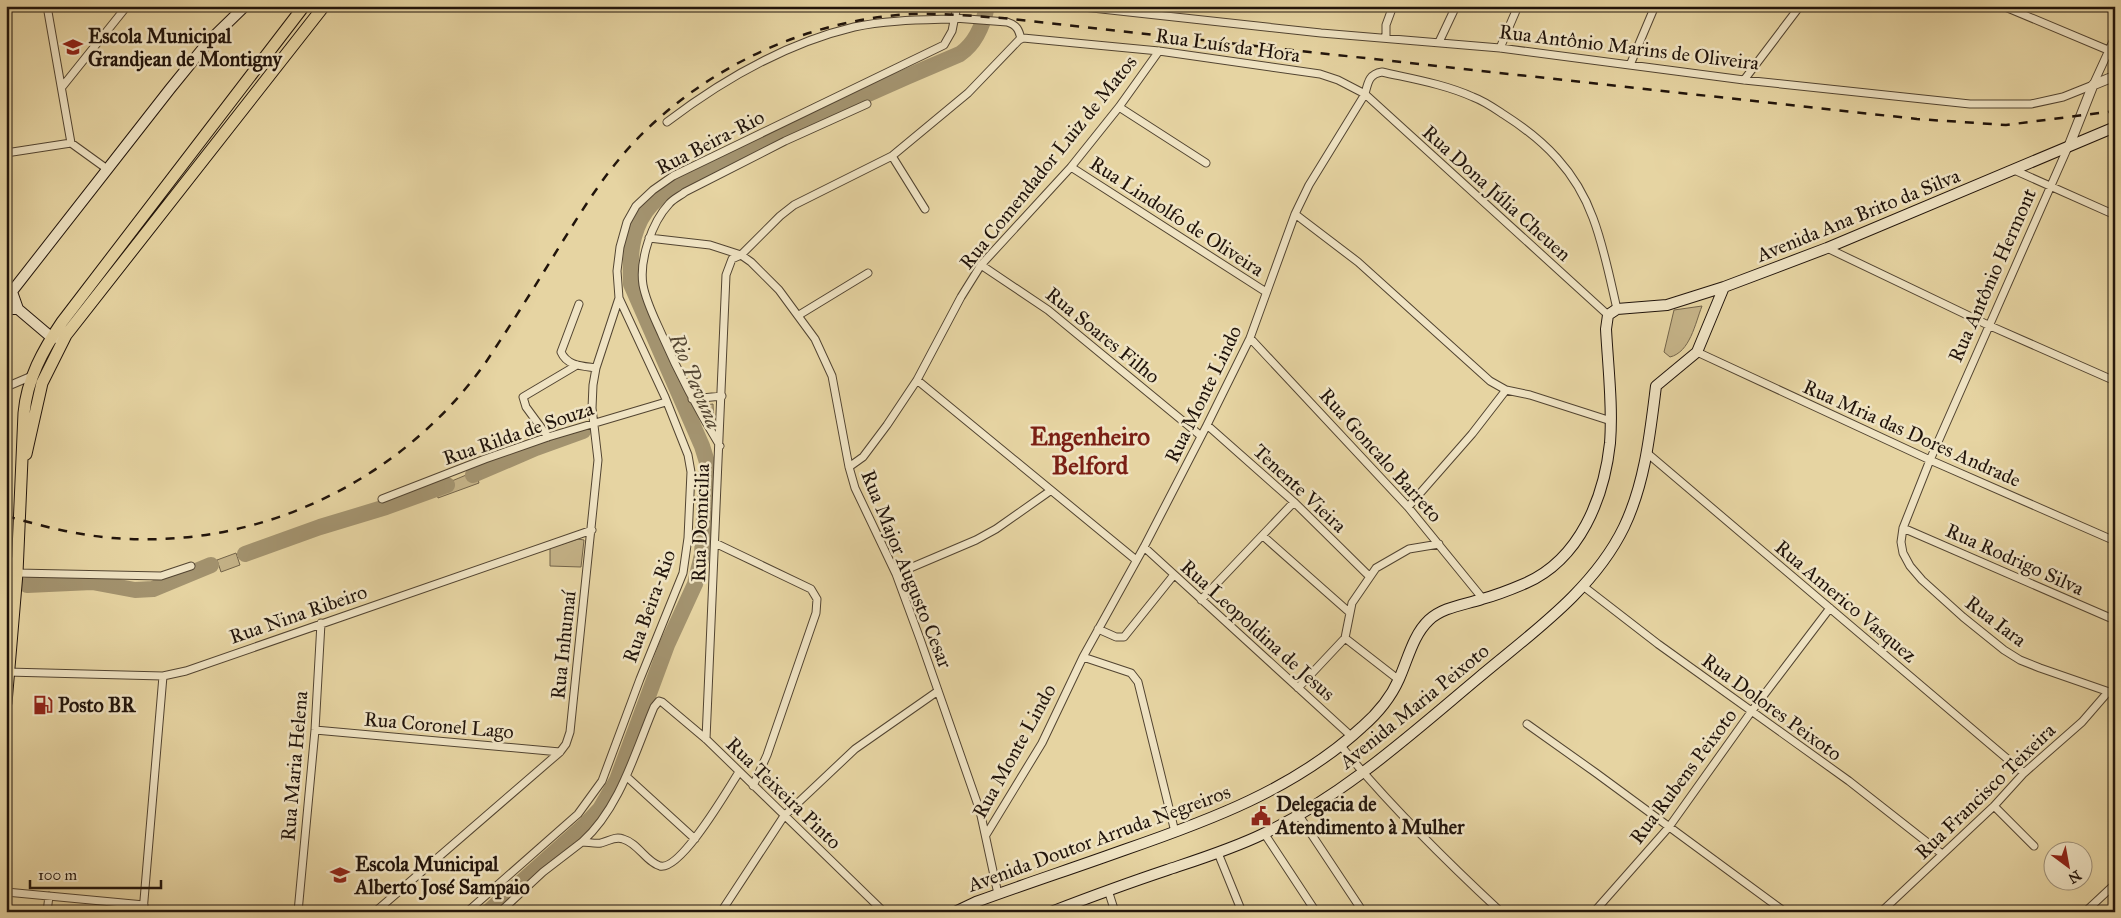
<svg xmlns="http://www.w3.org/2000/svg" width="2121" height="918" viewBox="0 0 2121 918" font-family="'IM FELL Great Primer',serif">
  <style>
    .green { fill: #c5b388; stroke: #73644a }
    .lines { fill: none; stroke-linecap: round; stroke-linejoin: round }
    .river { stroke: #a3936f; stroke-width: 16 }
    .minor-casing { stroke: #524431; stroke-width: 9 }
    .tertiary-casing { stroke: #524431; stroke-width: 11 }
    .secondary-casing { stroke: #21140b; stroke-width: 12 }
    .primary-casing { stroke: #21140b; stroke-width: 13 }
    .minor { stroke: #efe3c3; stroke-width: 7 }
    .tertiary { stroke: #efe3c3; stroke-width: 9 }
    .secondary { stroke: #efe3c3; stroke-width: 10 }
    .primary { stroke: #e6d4a2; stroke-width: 11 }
    .rail { stroke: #21140b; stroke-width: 2.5; stroke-dasharray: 9 9; stroke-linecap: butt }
    .labels { text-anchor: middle; stroke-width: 5; stroke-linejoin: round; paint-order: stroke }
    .poi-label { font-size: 20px; font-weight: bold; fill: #21140b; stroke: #efe3c3; text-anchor: start }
    .street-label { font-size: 20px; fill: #21140b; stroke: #efe3c3 }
    .water-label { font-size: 21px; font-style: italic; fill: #554733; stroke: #efe3c3 }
    .district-label { font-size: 25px; font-weight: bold; fill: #7a1f14; stroke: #efe3c3 }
  </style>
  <rect width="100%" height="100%" fill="#e6d4a2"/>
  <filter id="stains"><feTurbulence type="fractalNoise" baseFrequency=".004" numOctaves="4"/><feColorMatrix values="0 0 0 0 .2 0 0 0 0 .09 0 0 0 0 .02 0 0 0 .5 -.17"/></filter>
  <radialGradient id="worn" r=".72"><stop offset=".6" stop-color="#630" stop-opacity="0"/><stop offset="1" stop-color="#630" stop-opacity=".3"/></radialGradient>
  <path class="green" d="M1702,306C1695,324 1690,352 1670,357L1664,352L1674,310Z
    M713,404L714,432L698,406Z
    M471,473L473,478L477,476L479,483L438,498L437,492L448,487L447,483Z
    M578,539L584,540L581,567L550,566V548Z
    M236,553L240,565L221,572L217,560Z"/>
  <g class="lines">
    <path class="river" d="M473,475L536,448L583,431
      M245,554L320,527L386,507L447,485
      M27,585L92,582L135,590L153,589L211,565
      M488,912L585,825L600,809L617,780L667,645L695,584L702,555L707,462L702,446L631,284C630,259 630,233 646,211C663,188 697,176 722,163C800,124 879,88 960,54C976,43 983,26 987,6"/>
    <defs>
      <path id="minor" d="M47,6L71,143
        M1074,6L1321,33L1500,48L1744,80L1970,104H2031L2063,97L2093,85L2115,37
        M2003,6L2115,53
        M954,18L1007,22C1017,25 1019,30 1021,39
        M1386,38V25L1393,6
        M1439,42L1456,6
        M1500,48L1518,6
        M1630,65L1655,6
        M1744,80L1800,6
        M62,87L127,6
        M1119,107L1206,163
        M667,122C721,81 787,43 854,27C886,20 921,20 954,19
        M2068,147L1930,460L1903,528L1901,542L1903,553L1910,566L1922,580L1963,617L2004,650L2020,660L2040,668L2115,694
        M6,153L71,143L107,169
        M892,156L925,209
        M1071,167L1266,292
        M2014,170L2115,215
        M1295,214L1358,262L1490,381L1506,390L1530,395L1611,421
        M649,238L710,245L741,255L751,262L779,290L815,339L832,376L849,467L855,488L896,574L920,639L980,811L998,894
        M1827,248L1988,325L2115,381
        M981,265L1048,310L1201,436
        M579,304L561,352C567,366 582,366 596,368
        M799,315L868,273
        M1250,338L1408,507L1483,599
        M1697,352L1930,460L2115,541
        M917,380L1136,560
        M6,387L32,376
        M692,399L722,396
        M1207,425L1294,502L1369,576
        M548,437L526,407L523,397L577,365
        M720,446C698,410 679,374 662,335C655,319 646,302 643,285C639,260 652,222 669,204C673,199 680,196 685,192L785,141L867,104
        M1647,453L2024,773
        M849,467L863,457L887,425L917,380L961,297L981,265L1071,167L1119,107L1159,51
        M382,499L485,459L548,437L666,402
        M1408,507L1472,434L1506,390
        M1903,528L2115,620
        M1263,536L1349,612
        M715,543L811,589L817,599L816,613L767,755L753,786
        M1144,547L1351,736
        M6,557L17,565
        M17,573L161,576L191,566
        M896,574L976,540L996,529L1050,491
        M1583,586L1658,644L1849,781L1942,854
        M1201,600L1294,502
        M1098,629L1116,637H1124L1173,576
        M1345,638L1399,680
        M1083,657L1131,673L1138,682L1175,832
        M7,672L163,676L186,671L592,530
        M1298,688L1345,638L1352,603L1376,568L1409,549L1439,544
        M1527,724L1596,773L1785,912
        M315,730L560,752
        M706,739L726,275L732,259L741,255L780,216L794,205L892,156L968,93L1019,40L1023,38L1159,51L1320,74L1338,80L1365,94L1608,315
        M1341,746C1389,805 1445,860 1501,912
        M627,777L695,839
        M1994,806L2034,846
        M1298,814L1363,912
        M1264,833L1316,912
        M986,835L1042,743L1083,657L1144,547L1207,425L1250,338L1295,214L1309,185L1365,94C1368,82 1369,74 1382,72C1413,79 1444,84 1473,97C1484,101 1494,108 1503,114C1544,140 1576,171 1593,218C1604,247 1610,279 1617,309
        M582,842C620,808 635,752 654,707L659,701L662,702L706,739L884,912
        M1218,853L1242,912
        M1108,890L1115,912
        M6,892L144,905
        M47,912L49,896
        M143,912L163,676
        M298,912L315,730L321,623
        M375,912L560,752L566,744L570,732L598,460L592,408L593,385L596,368L619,298
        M467,912L578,814L602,781L640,679L683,573L688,538L691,472L688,455L665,397L619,298L617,271L620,247L627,222L636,206L653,190L673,176L944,45L952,31L957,6
        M500,912L543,872L582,842C588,842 595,844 601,843C609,841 615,836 623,839C638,843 646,862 660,866C681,871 728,789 739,772
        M721,912L784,816L855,749L938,691
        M1594,912L1669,827L1751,712L1830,608
        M1881,912L1994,806L2024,773L2082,722L2108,692
        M2085,912L2115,884"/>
      <path id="tertiary" d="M2069,146L2093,85L2115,76"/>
      <path id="secondary" d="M12,292L18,309L51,337L58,338
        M6,299L170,89L209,41L245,6
        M6,309H18
        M955,912L976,902C1025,884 1074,868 1124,850C1208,821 1295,789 1362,727C1377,714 1391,697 1399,679C1408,659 1413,635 1429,620C1443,607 1464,605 1482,599C1497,595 1512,589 1526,583C1580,559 1604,498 1610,443C1613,406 1608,367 1606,329L1608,315L1617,309L1667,305L1724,287L1827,248L2115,127
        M1051,912C1090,897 1128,883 1167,870C1200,859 1232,849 1263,834C1343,796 1410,735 1477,679C1530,634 1593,591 1624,527C1645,483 1650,434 1656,386L1697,352L1724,287"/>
      <path id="primary" d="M26,454L42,383L66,335L324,6
        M6,703L17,573L24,413C27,379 43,350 62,322L304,6"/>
    </defs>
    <use href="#minor" class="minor-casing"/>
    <use href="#tertiary" class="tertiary-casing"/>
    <use href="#secondary" class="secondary-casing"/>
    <use href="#primary" class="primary-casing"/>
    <use href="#minor" class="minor"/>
    <use href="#tertiary" class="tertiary"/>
    <use href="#secondary" class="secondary"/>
    <use href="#primary" class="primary"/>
    <path class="rail" d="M6,516C42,526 76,535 113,538C259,550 402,481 486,362C512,323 537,283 561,244C586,204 610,165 644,132C716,62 811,20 911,14C942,13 972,16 1002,18L1917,119L2006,125L2115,111"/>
  </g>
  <defs>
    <symbol id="school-bare" viewBox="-9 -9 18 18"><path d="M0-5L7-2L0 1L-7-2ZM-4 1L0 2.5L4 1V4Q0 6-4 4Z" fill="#8f2418" stroke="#efe3c3" stroke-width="2.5" paint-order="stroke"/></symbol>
    <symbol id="fuel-bare" viewBox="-9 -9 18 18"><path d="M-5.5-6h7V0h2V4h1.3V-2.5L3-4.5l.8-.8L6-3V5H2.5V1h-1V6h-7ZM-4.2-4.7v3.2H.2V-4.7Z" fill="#8f2418" stroke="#efe3c3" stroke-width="2.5" paint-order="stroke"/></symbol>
    <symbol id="civic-bare" viewBox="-9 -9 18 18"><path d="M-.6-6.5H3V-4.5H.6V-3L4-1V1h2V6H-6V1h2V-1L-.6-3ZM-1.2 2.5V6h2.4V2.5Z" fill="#8f2418" stroke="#efe3c3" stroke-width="2.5" paint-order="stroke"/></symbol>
  </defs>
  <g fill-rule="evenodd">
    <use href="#school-bare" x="59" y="33" width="28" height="28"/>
    <use href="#fuel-bare" x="29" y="691" width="28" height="28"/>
    <use href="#civic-bare" x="1247" y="802" width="28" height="28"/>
    <use href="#school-bare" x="326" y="861" width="28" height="28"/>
  </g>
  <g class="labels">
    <g class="poi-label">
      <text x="88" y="43">Escola Municipal<tspan x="88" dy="23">Grandjean de Montigny</tspan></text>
      <text x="58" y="712">Posto BR</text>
      <text x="1276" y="811">Delegacia de<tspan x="1276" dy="23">Atendimento à Mulher</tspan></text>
      <text x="355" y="871">Escola Municipal<tspan x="355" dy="23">Alberto José Sampaio</tspan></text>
    </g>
    <g class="street-label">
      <text transform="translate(1228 45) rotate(8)" y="7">Rua Luís da Hora</text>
      <text transform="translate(1629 47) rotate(7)" y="7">Rua Antônio Marins de Oliveira</text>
      <text transform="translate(710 142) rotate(-27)" y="7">Rua Beira-Rio</text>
      <text transform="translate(1048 162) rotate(-51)" y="7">Rua Comendador Luiz de Matos</text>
      <text transform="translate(1497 193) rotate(42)" y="7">Rua Dona Júlia Cheuen</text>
      <text transform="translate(1858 215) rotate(-22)" y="7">Avenida Ana Brito da Silva</text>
      <text transform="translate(1177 216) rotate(33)" y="7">Rua Lindolfo de Oliveira</text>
      <text transform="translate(1992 275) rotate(-66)" y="7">Rua Antônio Hermont</text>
      <text transform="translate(1103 335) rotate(39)" y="7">Rua Soares Filho</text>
      <text transform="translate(1203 394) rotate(-64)" y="7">Rua Monte Lindo</text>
      <text transform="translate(518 433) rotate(-19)" y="7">Rua Rilda de Souza</text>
      <text transform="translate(1912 433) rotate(24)" y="7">Rua Mria das Dores Andrade</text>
      <text transform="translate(1381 455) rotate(48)" y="7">Rua Goncalo Barreto</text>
      <text transform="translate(1300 488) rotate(43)" y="7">Tenente Vieira</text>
      <text transform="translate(700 523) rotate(-88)" y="7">Rua Domicilia</text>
      <text transform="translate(2015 559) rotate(24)" y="7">Rua Rodrigo Silva</text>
      <text transform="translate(907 569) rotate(68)" y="7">Rua Major Augusto Cesar</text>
      <text transform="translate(1846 601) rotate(40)" y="7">Rua Americo Vasquez</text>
      <text transform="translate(649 606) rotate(-70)" y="7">Rua Beira-Rio</text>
      <text transform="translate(298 614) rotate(-19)" y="7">Rua Nina Ribeiro</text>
      <text transform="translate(1996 621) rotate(37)" y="7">Rua Iara</text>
      <text transform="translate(1258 630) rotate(42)" y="7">Rua Leopoldina de Jesus</text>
      <text transform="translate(563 645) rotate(-84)" y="7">Rua Inhumaí</text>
      <text transform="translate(1414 706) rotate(-39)" y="7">Avenida Maria Peixoto</text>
      <text transform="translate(1772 707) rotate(36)" y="7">Rua Dolores Peixoto</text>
      <text transform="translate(439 725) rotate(5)" y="7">Rua Coronel Lago</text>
      <text transform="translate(1014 751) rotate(-61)" y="7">Rua Monte Lindo</text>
      <text transform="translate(294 766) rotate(-85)" y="7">Rua Maria Helena</text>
      <text transform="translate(1683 776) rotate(-53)" y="7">Rua Rubens Peixoto</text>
      <text transform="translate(1985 791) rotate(-44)" y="7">Rua Francisco Teixeira</text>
      <text transform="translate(784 793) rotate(44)" y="7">Rua Teixeira Pinto</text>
      <text transform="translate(1099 838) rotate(-20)" y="7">Avenida Doutor Arruda Negreiros</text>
    </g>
    <g class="water-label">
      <text transform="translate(695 381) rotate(67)" y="7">Rio Pavuna</text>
    </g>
    <g class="district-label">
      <text x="1090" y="445">Engenheiro<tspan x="1090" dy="29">Belford</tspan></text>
    </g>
  </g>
  <rect width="2121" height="918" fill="none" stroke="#e6d4a2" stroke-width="25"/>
  <rect x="8" y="8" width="2106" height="903" fill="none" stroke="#21140b" stroke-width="2.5"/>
  <rect x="12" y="12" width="2096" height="893" fill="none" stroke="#21140b"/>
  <g transform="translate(2068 866) rotate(148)"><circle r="24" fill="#efe3c3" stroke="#9d9079"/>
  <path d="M0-4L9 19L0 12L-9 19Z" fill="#8f2418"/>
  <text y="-8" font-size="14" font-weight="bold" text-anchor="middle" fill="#21140b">N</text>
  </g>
  <path d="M30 880v8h131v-8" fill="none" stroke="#21140b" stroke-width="2.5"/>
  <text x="38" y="880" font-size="15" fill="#21140b" stroke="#efe3c3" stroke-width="4" paint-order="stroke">100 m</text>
  <rect width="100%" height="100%" filter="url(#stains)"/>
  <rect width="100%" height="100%" fill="url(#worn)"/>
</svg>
